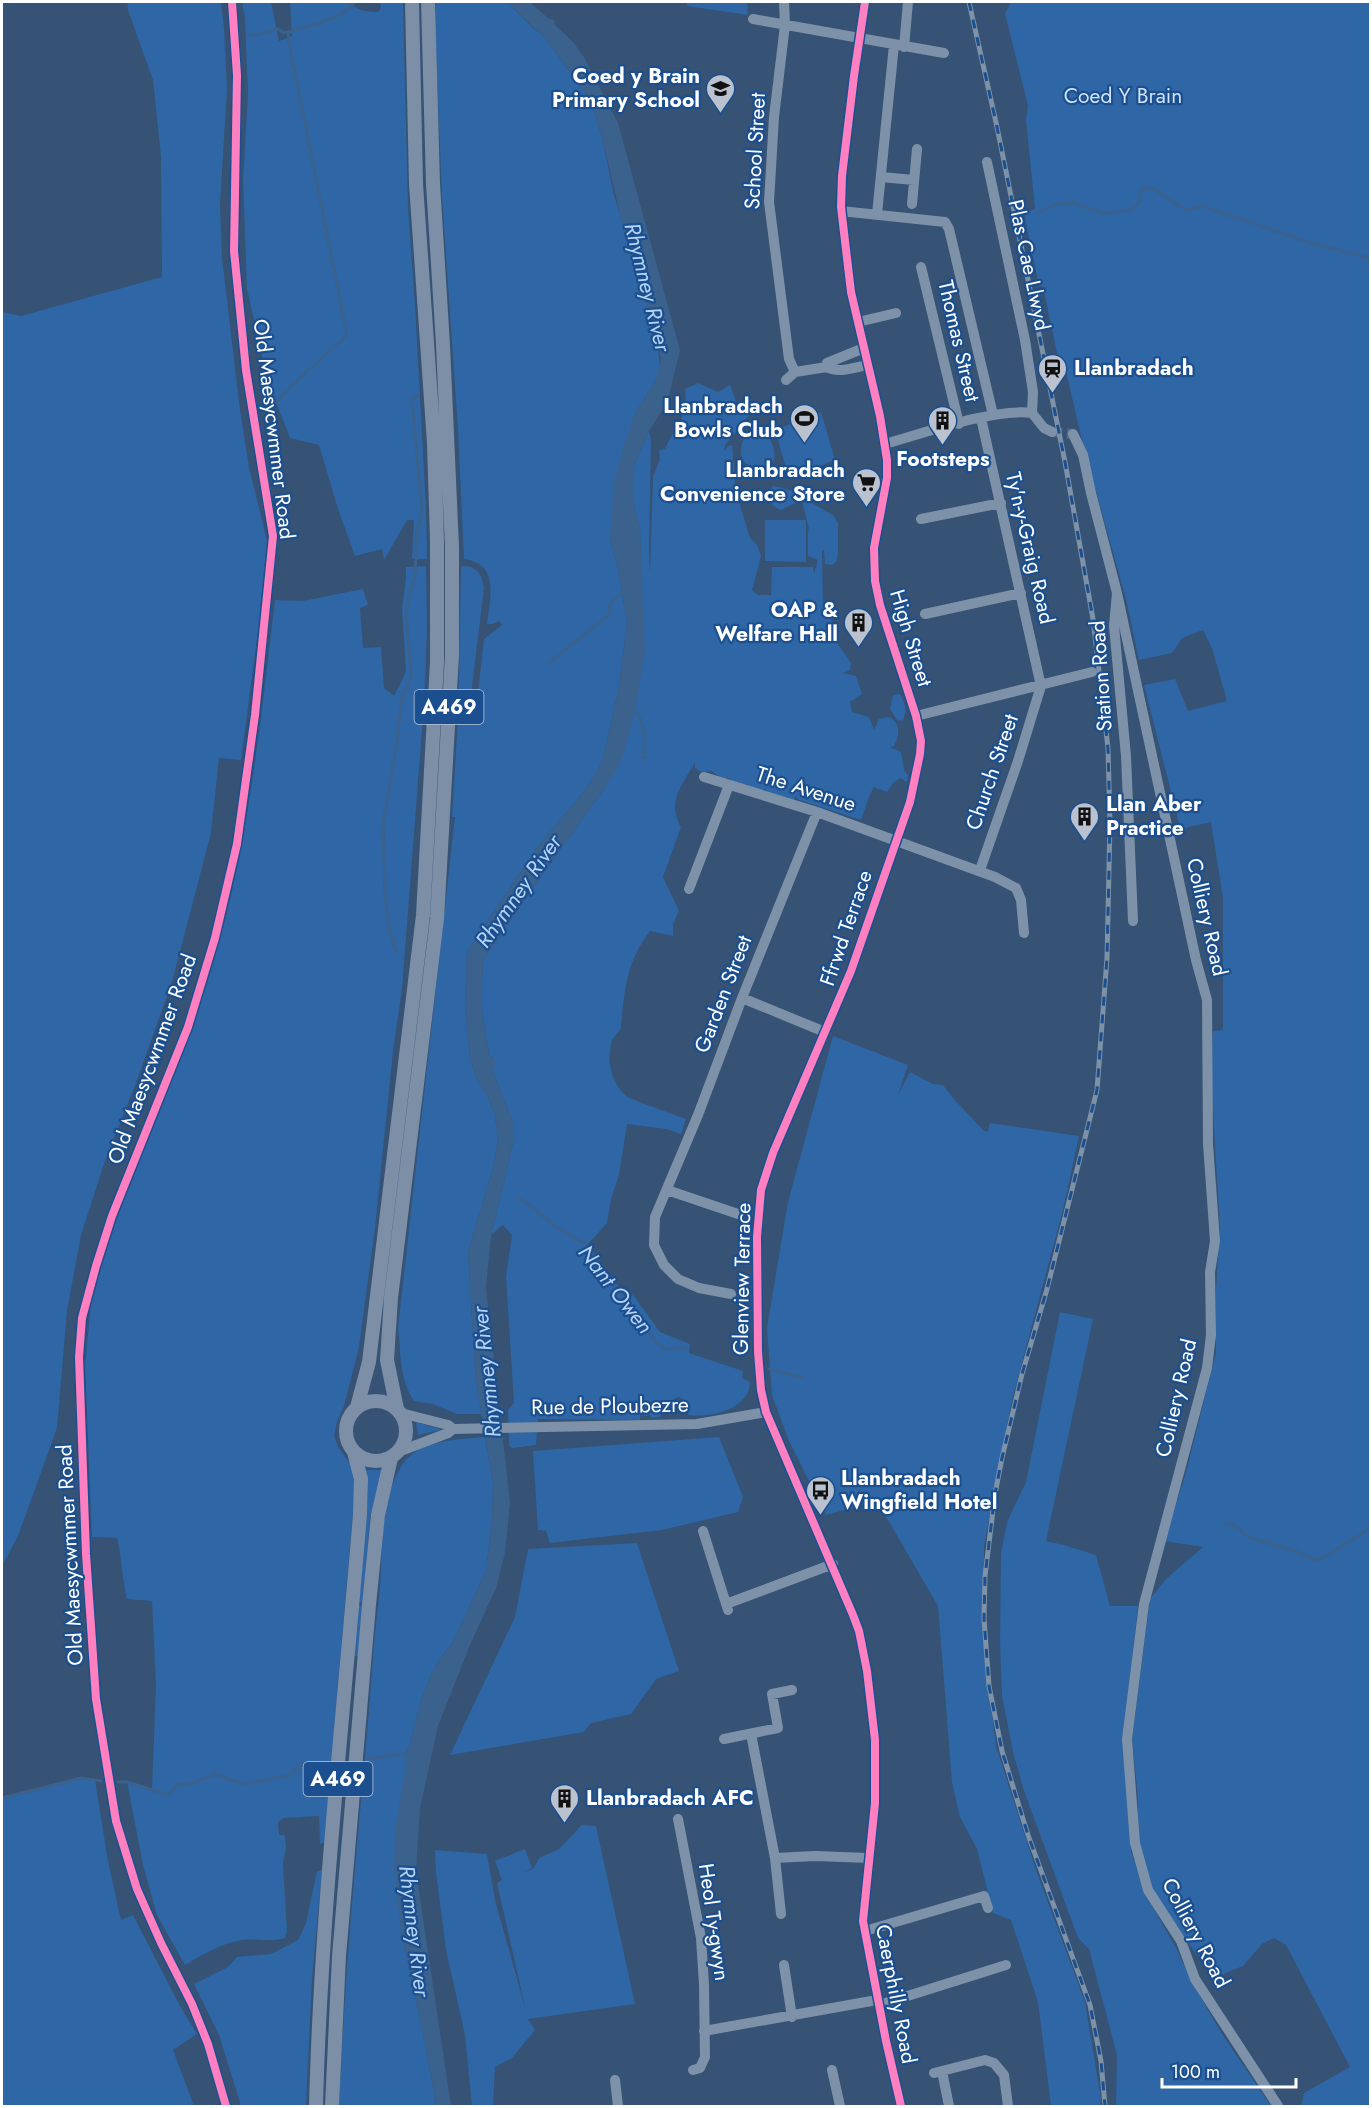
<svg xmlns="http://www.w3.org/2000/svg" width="1372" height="2108" viewBox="0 0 1372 2108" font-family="Jost,sans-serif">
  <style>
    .green { fill: #2f66a5 }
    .water { fill: #3b618d }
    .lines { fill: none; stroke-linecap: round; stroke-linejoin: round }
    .stream { stroke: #3b618d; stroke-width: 3 }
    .minor-tunnel { stroke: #546c89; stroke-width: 10; stroke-dasharray: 10 5; stroke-linecap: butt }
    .minor { stroke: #7d92a8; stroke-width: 10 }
    .major { stroke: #7d8ea7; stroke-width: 14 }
    .rail-casing { stroke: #7e92a7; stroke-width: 5 }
    .rail { stroke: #1b4f8f; stroke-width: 3; stroke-dasharray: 9; stroke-linecap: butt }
    .cycleway-casing { stroke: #1b4f8f; stroke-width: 11 }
    .cycleway { stroke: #ff80c0; stroke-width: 8 }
    .labels { text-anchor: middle; stroke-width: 4.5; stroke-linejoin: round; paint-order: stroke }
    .shield { fill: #1b4f8f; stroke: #bbcadd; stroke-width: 1.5 }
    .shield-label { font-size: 20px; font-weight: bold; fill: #fff }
    .poi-label { font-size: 21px; font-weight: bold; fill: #fff; stroke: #1b4f8f; text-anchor: end }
    .park-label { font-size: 21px; fill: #cfe3fa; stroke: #1b4f8f }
    .street-label { font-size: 21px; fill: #fff; stroke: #1b4f8f }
    .water-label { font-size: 22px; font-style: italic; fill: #b5d3f5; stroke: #1b4f8f }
  </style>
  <rect width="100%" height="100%" fill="#365274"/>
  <path class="green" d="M127,2H221L224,28L227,89L220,205L222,258L240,410L249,467L267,541L259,623L241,760L219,758L211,833L172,982L136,1083L105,1161L81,1235L67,1311L57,1428L18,1536L2,1566V312L21,316L162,277L161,157L153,80L128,10Z
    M242,2H271L279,41L292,36L290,2H355L352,5C360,11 368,12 378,12L381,8L380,2H403L408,207L415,305L426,508L427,559H412L414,520H407L384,560L382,549L355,556L338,509L319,445L290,438L268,381L247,289L243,180L248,93L245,18Z
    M436,2H507L532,27L542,34L585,93L593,108L602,137L614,195L657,337L660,368L655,381L635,414L610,540L617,564L627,622L619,687L603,759L596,774L577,800L537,848L467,952L465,1007L470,1057L477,1080L487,1095L495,1115L498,1140L493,1168L468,1252L476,1382L482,1414H457L433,1404L414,1401C399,1379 401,1353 398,1328L455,817H452L458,719L461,566C476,565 482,573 484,588L469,712L476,711L484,639L502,625L499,621L493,624H487C490,597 500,564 464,559L458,429L442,197L435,31Z
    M686,2H747L748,15L687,6Z
    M1011,2H1370V2106H1301L1304,2093L1350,2067L1286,1945L1274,1938L1262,1944L1243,1966L1221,1975L1196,1954L1152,1889L1138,1843V1798L1132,1739L1150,1599L1166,1579L1203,1547L1164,1541L1185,1476L1216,1353V1290L1220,1228L1211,1080L1213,1031L1223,1030V898L1211,822L1188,827L1181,831L1144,685L1175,679L1188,711L1227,701L1212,648L1203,630L1182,638L1172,653L1139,660L1126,599L1083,445L1065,367H1060L1043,287L1039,286L1024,213L1035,209L1026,120L1028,106L1005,14Z
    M698,383L718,392L730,385L737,404L751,413L725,445L724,451L728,446L732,445L736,492L750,538L757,545L761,556L752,590L758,595H771L772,567H813L814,574L818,560L808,556V529L810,533L801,497L833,515L838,523V552L837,560L833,565L825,564L824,550H822L823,606L825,604L830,609L833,637L851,663L850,670L843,673L856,676L862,694L850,702L852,712L869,717L874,730L879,719L889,717C901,724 900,734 894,746L890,747L901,752L904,770L908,775L907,782L900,778L893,783L887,792L874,787L870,794L861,820L799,800L795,796L794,802L771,798L765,789L756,793L749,788L747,784L740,787L729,778L722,779L712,771L701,772L695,768V762C683,785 666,800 681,827L663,877L679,911L673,924V936L650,931C626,963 625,988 621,1026C621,1032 614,1035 612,1041C606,1060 611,1082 626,1096C632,1100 676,1115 686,1119L681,1134L666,1129L627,1124L619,1175L611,1199L607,1223L587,1245L626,1299L633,1295L660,1332L690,1344L689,1353L743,1371L742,1378L750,1382C750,1409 711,1418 688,1415L690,1404L679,1397L664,1403L660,1417L651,1418L649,1414L648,1416L640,1415V1420L538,1419L536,1445L512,1448L509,1445L508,1410L514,1403L506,1277L512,1235L503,1225L491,1235L514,1140L513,1123L493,1071V1057L489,1055L481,1002L483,961L537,882L604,789L641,571L640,530L634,506L633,483L634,466L649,431L651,439L649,550L650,574L653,477L660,459L659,450L665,449C675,426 689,416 685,389Z
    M821,412L835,460L789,478L775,430Z
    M757,426C767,430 779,450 773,461C772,462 767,467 766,468C733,473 735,438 757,426Z
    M773,486C783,487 790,492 800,492L795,503L781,510C772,506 769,503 767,493Z
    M765,520H806V562L765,561Z
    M426,566L427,628L424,704L402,989L393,1051L375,1228L359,1347L344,1406L337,1422L334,1436L338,1447L352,1466L355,1488L335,1719L327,1841L320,1844L319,1816L284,1818L278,1822L279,1835H285L286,1848L283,1864L287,1931L285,1938C270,1943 257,1938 242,1940C222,1943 202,1955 185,1965L157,1915L143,1865L127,1782L152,1789L156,1684L152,1601L127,1599C122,1579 122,1558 117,1538L92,1537L85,1365L91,1304L110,1236L179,1059C192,1031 201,1003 210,973C248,852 260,726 275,600L303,601L363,589L368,605L360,608L363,648L381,647L384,688L394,696L406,672L402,608L406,578V567Z
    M900,694C905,703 907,710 903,721L897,720L890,709L893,695Z
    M833,1036L908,1065L898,1095L910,1072L933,1084L943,1085L953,1098L984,1131H988L990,1123L1079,1136L1063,1210L1012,1400L984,1546V1652L996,1746L1036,1870L1085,2002L1101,2098L1100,2106H1051L1038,2002L1011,1920L993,1913L977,1849L960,1817L952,1782L938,1606L881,1508L862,1505L826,1515L789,1441L772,1395L767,1328L788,1202Z
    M1060,1312L1093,1319L1046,1541L1064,1545L1096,1555L1110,1606H1138L1130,1679L1131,1851L1145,1893L1176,1948L1192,1982L1222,2034L1271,2106H1116L1117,2055L1089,1949L1078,1938L1023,1788L1013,1752L1002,1696L1000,1641L1001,1554L1007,1522L1026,1482Z
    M416,1422L440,1429V1430L418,1435Z
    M485,1437L493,1483L492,1521L486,1571L452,1644C426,1670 418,1713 409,1747L404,1754L407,1758L401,1931L426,2047L436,2106H339C344,1982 356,1858 367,1734C371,1689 373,1644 379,1598C384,1554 377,1505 402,1465C418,1440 458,1439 485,1437Z
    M719,1437L743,1497L738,1512L662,1530L550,1543L546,1531L538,1530L533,1451Z
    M366,1470H383L370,1517L363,1603L359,1602L368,1495Z
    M637,1543L679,1671L656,1679L631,1714L591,1723L584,1732L450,1755L515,1617L528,1549Z
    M358,1605L363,1606L359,1656H354Z
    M81,1778L95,1780L108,1861L121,1920L133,1915L180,2006L197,2034L173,2050L194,2106H2V1798Z
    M582,1825L596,1826L635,2004L528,2019L535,2030L512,2058L495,2067L493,2106H472L465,2035L446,1950L436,1873L435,1850L487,1854L495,1900L526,2011L497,1883L502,1880L495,1861L525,1849L532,1868L521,1873L533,1869L539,1858L559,1849Z
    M322,1870L312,1978L306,2106H241L219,2035L194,1984L228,1967L237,1957L271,1954L298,1940L306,1923L317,1871Z"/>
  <path class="water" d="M507,2H530L549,19L554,20L555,25L573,42L584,57L618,123L680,350L667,403L649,431L634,466V506L640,530L645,653L635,711L624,752L618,767L604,789L537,882L483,961L481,1002L489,1055L493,1057L496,1065L493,1071L513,1123L514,1140L491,1235L486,1288L510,1503L505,1553L496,1588L470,1645L438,1726L420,1808L416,1871L451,2106H436L426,2047L401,1931L394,1869L395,1832L407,1758L404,1755L409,1747C418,1713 426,1670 452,1644L486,1571L492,1521L493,1483L476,1382L468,1252L493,1168L498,1140L495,1115L487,1095L477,1080L470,1057L465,1007L467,952L537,848L577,800L596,774L603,759L619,687L627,622L617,564L610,540L614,483L621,455L635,414L655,381L661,360L657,337L625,236L602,137L593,108L585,93L542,34L533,27Z"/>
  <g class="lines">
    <path class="stream" d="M248,35H257L278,29L284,33C308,26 339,21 355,2
      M1039,212L1053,205L1072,203L1103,213L1117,212L1132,209L1140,201V191L1146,187L1156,190L1186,210L1202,206L1311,243L1365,257H1370
      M270,410L287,390L347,335L293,63L288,34L293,30
      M550,662L610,614L609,606L613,599L623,593
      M635,711C644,720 648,746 642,757L646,758
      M396,952L389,927L385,897L383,824L397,740L402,697L411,677L406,609L415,576L417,532L422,511L412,399L418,396
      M519,1197L555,1226L587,1245L656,1342L666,1349L687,1348
      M769,1369L803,1378
      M1226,1524L1236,1526L1248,1537L1295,1551L1316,1560L1323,1558L1370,1528
      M366,1759L406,1754
      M118,1782H127L169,1795L177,1785L193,1783L215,1774L243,1784L291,1775L299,1765L331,1763
      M2,1798L81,1778L101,1781"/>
    <path class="minor-tunnel" d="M1052,432L1073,434"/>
    <path class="minor" d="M784,2L785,25L774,117L769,202L789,359L795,372L827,367C838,374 855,367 868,365
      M865,2L854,76L842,176L841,207L851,292L880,416L887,460V478L874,548L875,581L880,605L916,716L921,741L920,754L910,802L851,971L773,1153L761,1190L757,1237L758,1352L761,1390L766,1412L853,1615L859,1631L867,1671L875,1740V1803L863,1921L886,2041L901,2106
      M753,19L944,53
      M904,47L908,2
      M987,162L1025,340L1033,392L1032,413
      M881,177L914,180
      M912,204L917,149
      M841,211L945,222L949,229L993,415
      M877,214L894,45
      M921,267L959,424
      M858,322L896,313
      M827,367V363L864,348
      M786,380L795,372
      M1073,434L1083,455L1091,493L1117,593L1114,626L1126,756L1133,921
      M885,444C924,433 994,408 1032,413L1044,428L1052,432
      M921,519L1001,503
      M1117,593L1196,960L1207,1000L1208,1144L1215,1241L1210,1272L1211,1335L1207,1368L1144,1604L1127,1739L1135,1843L1148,1890L1181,1941L1195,1979L1278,2106
      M925,614L1021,593
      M916,716L1092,672
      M704,777L817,812L995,877L1016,888L1021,900L1024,933
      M980,870L1018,761L1041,686L981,418
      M689,889L729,785
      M742,998L825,1032
      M667,1190L738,1214
      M731,1294L699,1288L678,1279L664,1265L654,1245L655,1217L698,1115L742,998L817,812
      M401,1413L448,1425L453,1429
      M398,1452L448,1433L453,1429L697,1424L766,1412
      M703,1531L728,1610
      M726,1604L833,1564
      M751,1734L775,1858
      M724,1739L778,1728L772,1694L792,1690
      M678,1819L701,1938L704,1985L705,2057L700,2068L693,2070
      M781,1914L775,1858L815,1856L869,1858
      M865,1931L984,1896L988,1908
      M784,1965L792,2017
      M879,2005L1006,1965
      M704,2031L877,2000
      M832,2070L840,2106
      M942,2071L949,2106
      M934,2073L985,2060L994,2063L1004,2075L1008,2106
      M615,2080L618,2106
      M226,2106L208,2044L192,2004L161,1943L137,1889L116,1821L96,1699L86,1554L79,1357L82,1318L96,1266L112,1216L188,1027L215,938L237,844L255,715L273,536L246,370L234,251L237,75L232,2"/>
    <path class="major" d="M346 1431a30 30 0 1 1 60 0a30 30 0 1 1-60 0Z
      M357,1407L369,1362L423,915L437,662V541L434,443L416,184L412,2
      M397,1409L387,1360L391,1298L437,919L452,655V547L443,345L433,184L428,2
      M316,2106C321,1909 344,1711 360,1514L361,1479L354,1452
      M332,2106L339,1956L369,1605L378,1515L391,1458"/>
    <defs>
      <path id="rail" d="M969,2L997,127L1065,462L1093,619L1108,748L1110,823L1107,958L1097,1090L1047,1289L1022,1374L1002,1458L995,1494L985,1576L984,1619L989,1686L1002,1751L1028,1835L1090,2005L1101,2061L1105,2106"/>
    </defs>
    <use href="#rail" class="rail-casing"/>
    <use href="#rail" class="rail"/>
    <defs>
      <path id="cycleway" d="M865,2L854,76L842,176L841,207L851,292L880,416L887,460V478L874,548L875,581L880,605L916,716L921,741L920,754L910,802L851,971L773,1153L761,1190L757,1237L758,1352L761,1390L766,1412L853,1615L859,1631L867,1671L875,1740V1803L863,1921L886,2041L901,2106
        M226,2106L208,2044L192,2004L161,1943L137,1889L116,1821L96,1699L86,1554L79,1357L82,1318L96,1266L112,1216L188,1027L215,938L237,844L255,715L273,536L246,370L234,251L237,75L232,2"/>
    </defs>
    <use href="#cycleway" class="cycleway-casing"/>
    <use href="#cycleway" class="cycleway"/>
  </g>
  <defs>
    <symbol id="school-pin" viewBox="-11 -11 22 30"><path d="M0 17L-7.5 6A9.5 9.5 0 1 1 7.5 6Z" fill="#b9c2ce" stroke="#1b4f8f"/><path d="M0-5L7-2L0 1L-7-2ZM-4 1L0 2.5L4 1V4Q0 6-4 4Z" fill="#111"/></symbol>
    <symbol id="station-pin" viewBox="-11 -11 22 30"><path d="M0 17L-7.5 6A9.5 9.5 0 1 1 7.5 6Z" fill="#b9c2ce" stroke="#1b4f8f"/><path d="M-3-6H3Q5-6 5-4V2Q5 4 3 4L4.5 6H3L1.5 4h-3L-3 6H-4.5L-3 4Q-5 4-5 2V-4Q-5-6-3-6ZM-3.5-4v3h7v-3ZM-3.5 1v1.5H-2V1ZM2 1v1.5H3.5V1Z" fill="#111"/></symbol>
    <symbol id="stadium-pin" viewBox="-11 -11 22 30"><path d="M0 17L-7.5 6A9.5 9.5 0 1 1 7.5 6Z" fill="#b9c2ce" stroke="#1b4f8f"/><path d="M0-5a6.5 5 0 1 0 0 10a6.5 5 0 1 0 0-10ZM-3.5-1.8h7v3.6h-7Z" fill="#111"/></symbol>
    <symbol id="building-pin" viewBox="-11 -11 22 30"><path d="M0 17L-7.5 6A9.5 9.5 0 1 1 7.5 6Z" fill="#b9c2ce" stroke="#1b4f8f"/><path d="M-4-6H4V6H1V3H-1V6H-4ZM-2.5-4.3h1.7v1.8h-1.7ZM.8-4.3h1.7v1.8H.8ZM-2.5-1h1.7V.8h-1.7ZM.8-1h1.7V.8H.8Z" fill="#111"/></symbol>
    <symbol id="supermarket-pin" viewBox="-11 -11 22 30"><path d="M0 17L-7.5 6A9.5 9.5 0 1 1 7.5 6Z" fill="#b9c2ce" stroke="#1b4f8f"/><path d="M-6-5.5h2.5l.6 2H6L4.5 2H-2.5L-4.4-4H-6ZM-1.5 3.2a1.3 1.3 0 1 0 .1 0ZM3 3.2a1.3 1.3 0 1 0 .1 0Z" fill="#111"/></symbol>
    <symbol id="bus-pin" viewBox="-11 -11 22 30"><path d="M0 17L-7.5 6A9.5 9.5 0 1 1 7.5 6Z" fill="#b9c2ce" stroke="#1b4f8f"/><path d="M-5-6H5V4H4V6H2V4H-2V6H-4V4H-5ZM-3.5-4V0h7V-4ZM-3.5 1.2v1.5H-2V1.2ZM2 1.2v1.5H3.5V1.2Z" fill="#111"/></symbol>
  </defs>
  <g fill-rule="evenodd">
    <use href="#school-pin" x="704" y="72" width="33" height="45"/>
    <use href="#station-pin" x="1036" y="352" width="33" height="45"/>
    <use href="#stadium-pin" x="788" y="402" width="33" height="45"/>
    <use href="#building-pin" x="926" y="404" width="33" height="45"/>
    <use href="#supermarket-pin" x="850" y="466" width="33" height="45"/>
    <use href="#building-pin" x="842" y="606" width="33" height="45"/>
    <use href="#building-pin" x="1068" y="800" width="33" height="45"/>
    <use href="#bus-pin" x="804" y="1474" width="33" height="45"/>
    <use href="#building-pin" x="548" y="1782" width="33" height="45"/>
  </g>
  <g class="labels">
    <g class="shield">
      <rect x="414.5" y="690" width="69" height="34" rx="4.5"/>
      <rect x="303.5" y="1762" width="69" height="34" rx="4.5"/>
    </g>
    <g class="shield-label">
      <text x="449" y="714">A469</text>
      <text x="338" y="1786">A469</text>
    </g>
    <g class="poi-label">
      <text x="700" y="83">Coed y Brain<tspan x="700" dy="24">Primary School</tspan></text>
      <text x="1074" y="375" text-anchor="start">Llanbradach</text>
      <text x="783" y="413">Llanbradach<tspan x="783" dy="24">Bowls Club</tspan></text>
      <text x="943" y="466" text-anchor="middle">Footsteps</text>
      <text x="845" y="477">Llanbradach<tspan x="845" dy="24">Convenience Store</tspan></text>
      <text x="838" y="617">OAP &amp;<tspan x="838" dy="24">Welfare Hall</tspan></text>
      <text x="1106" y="811" text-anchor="start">Llan Aber<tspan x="1106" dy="24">Practice</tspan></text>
      <text x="841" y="1485" text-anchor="start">Llanbradach<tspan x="841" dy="24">Wingfield Hotel</tspan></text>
      <text x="586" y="1805" text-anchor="start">Llanbradach AFC</text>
    </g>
    <g class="park-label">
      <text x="1123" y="103">Coed Y Brain</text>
    </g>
    <g class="street-label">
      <text transform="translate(755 151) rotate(-87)" y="7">School Street</text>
      <text transform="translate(1029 265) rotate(78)" y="7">Plas Cae Llwyd</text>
      <text transform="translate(959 341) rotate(77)" y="7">Thomas Street</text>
      <text transform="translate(274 429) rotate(83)" y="7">Old Maesycwmmer Road</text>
      <text transform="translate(1030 548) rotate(77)" y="7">Ty'n-y-Graig Road</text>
      <text transform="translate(911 638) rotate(73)" y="7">High Street</text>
      <text transform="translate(1101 676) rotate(-94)" y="7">Station Road</text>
      <text transform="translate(992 772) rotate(-71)" y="7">Church Street</text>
      <text transform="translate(806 789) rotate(18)" y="7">The Avenue</text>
      <text transform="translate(1207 917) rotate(77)" y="7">Colliery Road</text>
      <text transform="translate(846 928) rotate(-71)" y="7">Ffrwd Terrace</text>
      <text transform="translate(723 994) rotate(-69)" y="7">Garden Street</text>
      <text transform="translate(152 1059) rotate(-70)" y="7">Old Maesycwmmer Road</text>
      <text transform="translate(742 1279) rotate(-89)" y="7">Glenview Terrace</text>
      <text transform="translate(1176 1398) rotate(-77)" y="7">Colliery Road</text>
      <text transform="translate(610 1406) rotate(-1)" y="7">Rue de Ploubezre</text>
      <text transform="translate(70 1555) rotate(-93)" y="7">Old Maesycwmmer Road</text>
      <text transform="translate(714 1922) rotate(82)" y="7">Heol Ty-gwyn</text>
      <text transform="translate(1196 1933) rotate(62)" y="7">Colliery Road</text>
      <text transform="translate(896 1994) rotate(79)" y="7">Caerphilly Road</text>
    </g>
    <g class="water-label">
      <text transform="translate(648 287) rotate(76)" y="8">Rhymney River</text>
      <text transform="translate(518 891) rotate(-55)" y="8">Rhymney River</text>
      <text transform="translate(616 1289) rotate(52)" y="8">Nant Owen</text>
      <text transform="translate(486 1372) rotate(-96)" y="8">Rhymney River</text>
      <text transform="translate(415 1931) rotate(83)" y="8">Rhymney River</text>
    </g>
  </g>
  <rect width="1372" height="2108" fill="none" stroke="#ffffff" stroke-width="6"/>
  <path d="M1162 2078v9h134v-9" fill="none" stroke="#ffffff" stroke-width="3"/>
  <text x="1171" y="2078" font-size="18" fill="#ffffff" stroke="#1b4f8f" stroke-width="4.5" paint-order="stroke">100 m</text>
</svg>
